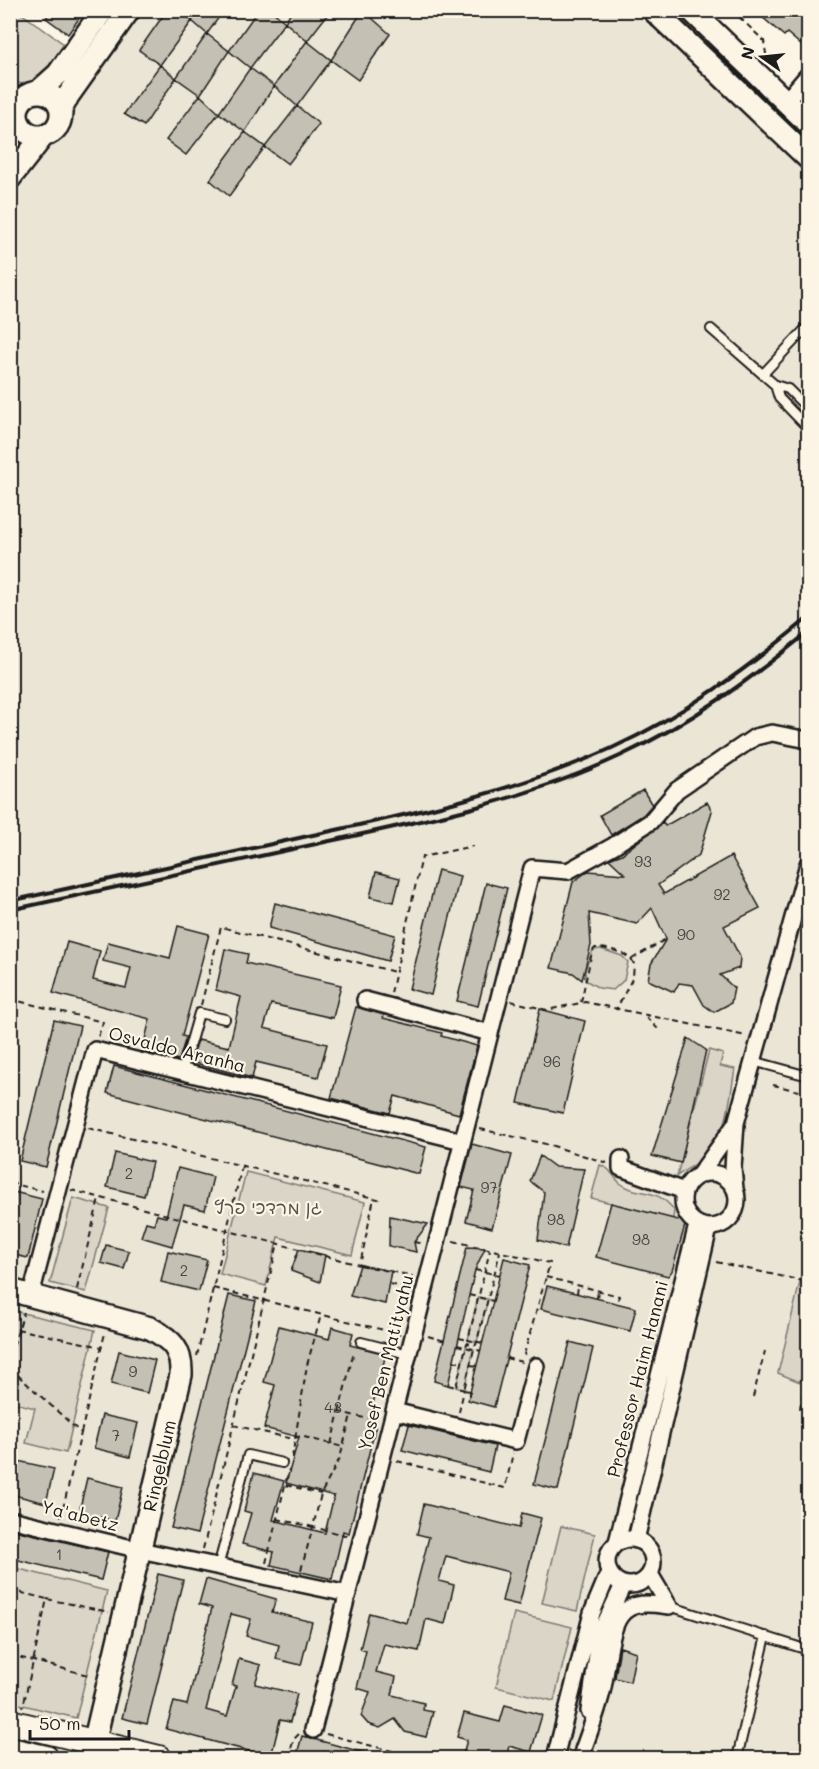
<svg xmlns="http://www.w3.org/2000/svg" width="819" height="1769" viewBox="0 0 819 1769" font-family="Mali,'Playpen Sans Hebrew',sans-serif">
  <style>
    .built { fill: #ebe5d6 }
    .green { fill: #dbd5c8; stroke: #7c7872; stroke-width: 1.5 }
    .building { fill: #c4c0b3; stroke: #1c1c1c; stroke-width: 1.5 }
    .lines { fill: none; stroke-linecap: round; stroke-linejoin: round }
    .lane-casing { stroke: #1c1c1c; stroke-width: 12 }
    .street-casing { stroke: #1c1c1c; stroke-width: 20 }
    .secondary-casing { stroke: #1c1c1c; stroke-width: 26 }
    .primary-casing { stroke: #1c1c1c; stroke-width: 28 }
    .path { stroke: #1c1c1c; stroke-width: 2; stroke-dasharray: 6 4.5; stroke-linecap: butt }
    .lane { stroke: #fcf5e5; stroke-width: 8 }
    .street { stroke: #fcf5e5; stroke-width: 15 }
    .secondary { stroke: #fcf5e5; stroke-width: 21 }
    .primary { stroke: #fcf5e5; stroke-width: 24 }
    .rail { stroke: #1c1c1c; stroke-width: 4 }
    .labels { text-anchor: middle; stroke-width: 4.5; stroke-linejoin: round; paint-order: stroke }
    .number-label { font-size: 15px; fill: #464542 }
    .street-label { font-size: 18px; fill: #1c1c1c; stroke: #fcf5e5 }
    .park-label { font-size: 18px; fill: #555450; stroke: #fcf5e5 }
  </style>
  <rect width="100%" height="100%" fill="#fcf5e5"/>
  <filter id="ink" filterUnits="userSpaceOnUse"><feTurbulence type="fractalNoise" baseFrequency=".0167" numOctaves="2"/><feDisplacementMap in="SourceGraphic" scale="12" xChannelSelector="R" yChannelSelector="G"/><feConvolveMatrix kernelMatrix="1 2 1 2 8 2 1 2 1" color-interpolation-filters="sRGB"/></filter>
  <g filter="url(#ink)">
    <path class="built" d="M129,11H709L808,104V1758H11V167Z"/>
    <path class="green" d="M12,11H18L68,47L45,79L22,84L11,81Z
      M601,949L622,956L628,962L624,980L613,990L599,988L585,980V970L593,950Z
      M709,1050L723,1054L720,1066L735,1069C730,1096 728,1134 709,1154C700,1163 687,1168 677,1176Z
      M600,1165C611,1168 612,1176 620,1183C638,1197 656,1186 674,1210L673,1219L591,1198Z
      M246,1172L365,1202L352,1255L278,1237L266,1286L220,1274Z
      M73,1198L109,1208L86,1292L50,1283Z
      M808,1249V1347L800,1382L778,1373Z
      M478,1297L488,1299L477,1342L468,1340Z
      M14,1311L95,1330L66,1453L26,1443L35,1408L11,1402L10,1324Z
      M466,1347L474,1349L464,1390L456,1387Z
      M561,1526L595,1534L577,1611L542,1603Z
      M11,1567L107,1591L76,1718L11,1702Z
      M514,1613L572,1627L554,1701L496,1687Z"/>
    <path class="building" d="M51,10H85L68,34L46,18Z
      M167,10H179L192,21L160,65L139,50Z
      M200,10H224L207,34L192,21Z
      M258,10H271L285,22L250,68L229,51Z
      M292,10H331L307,41L285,22Z
      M363,10L390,34L358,80L331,60Z
      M754,10H803L808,15V51L787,33L784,36Z
      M207,34L229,51L200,95L176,78Z
      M307,41L331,60L297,106L274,86Z
      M160,65L176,78L144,126L124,114Z
      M250,68L274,86L245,132L219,113Z
      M200,95L219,113L186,155L166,140Z
      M297,106L319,124L288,164L265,147Z
      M245,132L265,147L229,196L210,180Z
      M643,790L652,805L643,815L611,835L600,815Z
      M707,802L712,811L699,855L658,885L664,894L731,856L760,908L724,926L740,957L739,968L720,975L734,988L731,1003L714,1012L704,1005L693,985L679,983L674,992L648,980L651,964L666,939L652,908L637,924L589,913L591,945L582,980L573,973L551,968L573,882L588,871L625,874L609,859L622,854L663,822L665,826Z
      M438,870L460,876L431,995L409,989Z
      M376,872L400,878L394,902L370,897Z
      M486,883L507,888L478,1006L457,1001Z
      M275,903L395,935L388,961L269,928Z
      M178,926L209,934L182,1036L186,1037L179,1060L142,1052L150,1019L53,993L67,942L100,951L93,980L126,988L131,968L103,961L108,942L170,958Z
      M225,949L248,954L246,963L341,985L333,1018L271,1004L264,1028L327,1044L318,1077L256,1062L252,1078L191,1062L198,1040L229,1047L241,997L216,990Z
      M356,1007L384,1015L383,1018L442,1033L441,1036L477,1046L459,1114L395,1096L390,1113L331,1098Z
      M540,1009L585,1021L563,1113L518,1103Z
      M54,1020L80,1026L46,1167L20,1161Z
      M688,1038L706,1050L681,1163L652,1156Z
      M114,1066L426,1147L419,1174L107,1093Z
      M472,1144L512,1155L492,1228L466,1221L474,1190L461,1187Z
      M115,1153L152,1162L144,1196L107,1187Z
      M540,1156L555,1167L584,1169L566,1248L538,1240L544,1192L530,1181Z
      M178,1168L213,1177L205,1210L184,1205L172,1246L141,1237L146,1222L154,1224L157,1215L166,1217Z
      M10,1191L42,1199L28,1258L10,1254Z
      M611,1203L686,1222L672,1271L668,1276L596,1257Z
      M390,1216L428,1224L414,1242L416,1252L389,1246Z
      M106,1245L129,1251L124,1269L101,1263Z
      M467,1247L485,1248L475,1270L448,1385L434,1381Z
      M299,1249L325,1255L320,1282L291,1271Z
      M168,1251L207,1260L199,1291L161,1282Z
      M504,1258L530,1265L494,1407L468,1400Z
      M360,1265L391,1271L385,1304L350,1296Z
      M547,1286L636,1308L630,1331L541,1309Z
      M229,1295L256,1301L197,1534L171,1528Z
      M279,1326L329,1339L332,1327L353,1333L350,1345L386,1354L368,1423L376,1425L349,1533L343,1531L332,1579L271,1565L274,1552L242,1544L251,1513L244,1511L254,1473L284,1481L273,1520L325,1533L334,1496L286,1483L299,1437L264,1428L275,1385L264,1382Z
      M570,1342L593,1348L558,1490L534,1484Z
      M119,1351L155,1360L147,1393L111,1384Z
      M102,1415L138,1423L130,1457L94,1448Z
      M409,1425L495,1446L489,1472L402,1450Z
      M18,1461L54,1469L46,1503L10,1494Z
      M87,1478L123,1487L115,1521L79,1512Z
      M424,1504L519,1528L522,1513L541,1518L519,1605L502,1601L509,1572L446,1556L439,1581L454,1585L445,1624L426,1619L419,1651L384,1644L376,1672L396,1677L392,1695L424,1703L423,1710L433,1712L426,1737L405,1732L395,1719L380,1728L368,1724L361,1716L370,1692L357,1688L366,1651L360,1649L369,1613L407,1623L429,1537L417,1534Z
      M10,1529L108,1552L101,1580L10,1558Z
      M158,1574L183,1580L147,1724L122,1718Z
      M206,1579L276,1599L272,1612L312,1622L301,1665L276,1659L279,1645L246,1636L251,1619L231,1614L206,1710L227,1716L236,1686L232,1685L239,1659L261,1665L255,1684L297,1694L290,1722L280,1720L271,1757L166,1729L174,1702L187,1705L212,1608L199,1604Z
      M620,1647L636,1652L630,1682L615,1678Z
      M505,1705L542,1715L531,1752L509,1746L506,1758H480L463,1754L467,1740L457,1737L464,1713L500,1722Z
      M302,1736L373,1755L372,1758H296Z"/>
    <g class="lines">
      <defs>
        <path id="lane" d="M711,329L775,385L788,389L808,409
          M763,374L808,326
          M775,385L779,398L808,428
          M753,1061L808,1076
          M182,1072L199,1013L225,1019
          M361,1342L408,1354
          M218,1567L248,1455L282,1463
          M669,1606L808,1650
          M737,1758L766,1636"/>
        <path id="street" d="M785,102L808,75
          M365,1000L490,1033
          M621,1159V1168L684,1191
          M683 1200a27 27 0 1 1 54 0a27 27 0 1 1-54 0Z
          M699,1175L734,1126
          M735,1189L733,1168L736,1123L808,864
          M31,1295L95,1050L462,1141
          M394,1411L516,1441L536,1366
          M10,1519L140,1550L348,1594
          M607 1562a23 23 0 1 1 46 0a23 23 0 1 1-46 0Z
          M636,1540L709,1228
          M617,1542L697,1225
          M650,1574L669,1606
          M589,1711L600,1634L623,1585
          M313,1730L532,868L568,871L613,846L650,822L677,790L755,737L772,733L808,740
          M583,1750C590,1731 597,1712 602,1692C607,1672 609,1629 621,1615C633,1600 653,1604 669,1606
          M90,1758L94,1743
          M555,1758L592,1613L609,1572"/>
        <path id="secondary" d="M653,10L808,158
          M691,10L808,123
          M39,91L58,74L103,10
          M17 114a22 22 0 1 1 44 0a22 22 0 1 1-44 0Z
          M61,110L68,96L129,10
          M10,178L43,136
          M10,1290L150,1328C172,1340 182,1349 181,1375L94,1743"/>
        <path id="primary" d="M10,1722L159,1758
          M10,1750L46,1758"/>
      </defs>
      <use href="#lane" class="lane-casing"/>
      <use href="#street" class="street-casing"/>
      <use href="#secondary" class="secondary-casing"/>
      <use href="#primary" class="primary-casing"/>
      <path class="path" d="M732,10L764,41L767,60
        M632,959L666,939
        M391,993L422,857L473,846
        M10,999L103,1022L98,1037
        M511,1001L547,1010L585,1002L746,1036
        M581,1002L592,952L595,948C607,948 629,952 634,964L633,977L616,1010
        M201,1005L221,927L395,972
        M646,1017L659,1030
        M773,1085L808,1093
        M88,1128L382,1200
        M480,1129L550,1145L607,1163
        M10,1183L43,1191
        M71,1190L360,1265L374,1198
        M453,1241L550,1263L523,1358
        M414,1242L423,1244
        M716,1262L808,1282
        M360,1265L413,1276
        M475,1270L500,1275
        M546,1277L619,1296L617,1304
        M390,1284L410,1289
        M213,1288L400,1334
        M77,1289L99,1199
        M577,1294L578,1286
        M469,1295L493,1301
        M597,1298L598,1291
        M17,1329L102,1347
        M428,1336L445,1341
        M459,1338L468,1340
        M483,1343L468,1340L490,1250
        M457,1345L481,1351
        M10,1356L24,1312
        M197,1356L242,1166
        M506,1358L522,1362
        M453,1361L462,1363
        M470,1365L477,1366
        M10,1368L81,1433L61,1517
        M448,1385L456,1387
        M471,1391L464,1390L474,1349
        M753,1397L765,1351
        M800,1409L808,1361
        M339,1412L354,1351
        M459,1412L464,1390L456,1387L467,1343L476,1345L500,1252
        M233,1425L293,1439L300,1436L343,1447
        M81,1433L105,1333
        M331,1444L339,1412L377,1421
        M292,1458L307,1365L321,1315
        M397,1461L505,1488L513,1453
        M286,1485L321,1494
        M277,1519L313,1527L321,1494L340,1458L351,1415
        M203,1549L278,1243
        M266,1563L289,1469
        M301,1570L313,1527L349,1536
        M10,1590L47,1599L23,1707
        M47,1599L109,1612
        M10,1655L92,1676
        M326,1734L419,1758
        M288,1758L294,1739L299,1734"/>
      <use href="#lane" class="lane"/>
      <use href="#street" class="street"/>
      <use href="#secondary" class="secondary"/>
      <use href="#primary" class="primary"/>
      <path class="rail" d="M10,901C110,879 209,858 308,836C412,814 515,792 612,748C684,715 748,668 808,618
        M10,910C112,888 214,866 316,844C419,822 524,801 620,756C689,724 750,680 808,632"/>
    </g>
  </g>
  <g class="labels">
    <g class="number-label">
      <text x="643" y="867">93</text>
      <text x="722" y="900">92</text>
      <text x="686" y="940">90</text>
      <text x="552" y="1067">96</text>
      <text x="129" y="1179">2</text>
      <text x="489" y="1193">97</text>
      <text x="556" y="1225">98</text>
      <text x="641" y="1245">98</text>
      <text x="184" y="1276">2</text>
      <text x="133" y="1377">9</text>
      <text x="333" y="1413">43</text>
      <text x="116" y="1441">7</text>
      <text x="59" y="1560">1</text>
    </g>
    <g class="street-label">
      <text transform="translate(177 1050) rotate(14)" y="6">Osvaldo Aranha</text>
      <text transform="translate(386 1363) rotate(-76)" y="6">Yosef Ben Matityahu</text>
      <text transform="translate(638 1379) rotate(-76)" y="6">Professor Haim Hanani</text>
      <text transform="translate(160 1466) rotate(-77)" y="6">Ringelblum</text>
      <text transform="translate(80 1516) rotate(14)" y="6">Ya'abetz</text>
    </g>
    <g class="park-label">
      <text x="268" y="1214">גן מרדכי פרץ</text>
    </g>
  </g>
  <rect width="819" height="1769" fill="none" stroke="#fcf5e5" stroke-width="36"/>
  <rect x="18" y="18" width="783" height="1733" fill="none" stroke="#1c1c1c" stroke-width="2" filter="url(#ink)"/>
  <g transform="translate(762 57) rotate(285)" stroke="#fcf5e5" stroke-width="4.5" paint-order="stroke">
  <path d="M0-4.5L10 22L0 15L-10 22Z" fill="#1c1c1c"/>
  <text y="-9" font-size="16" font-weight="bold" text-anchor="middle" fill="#1c1c1c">N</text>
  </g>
  <path d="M30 1730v9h99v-9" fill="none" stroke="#1c1c1c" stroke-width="3"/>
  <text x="39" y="1730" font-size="18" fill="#1c1c1c" stroke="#fcf5e5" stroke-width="4.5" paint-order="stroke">50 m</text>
</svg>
